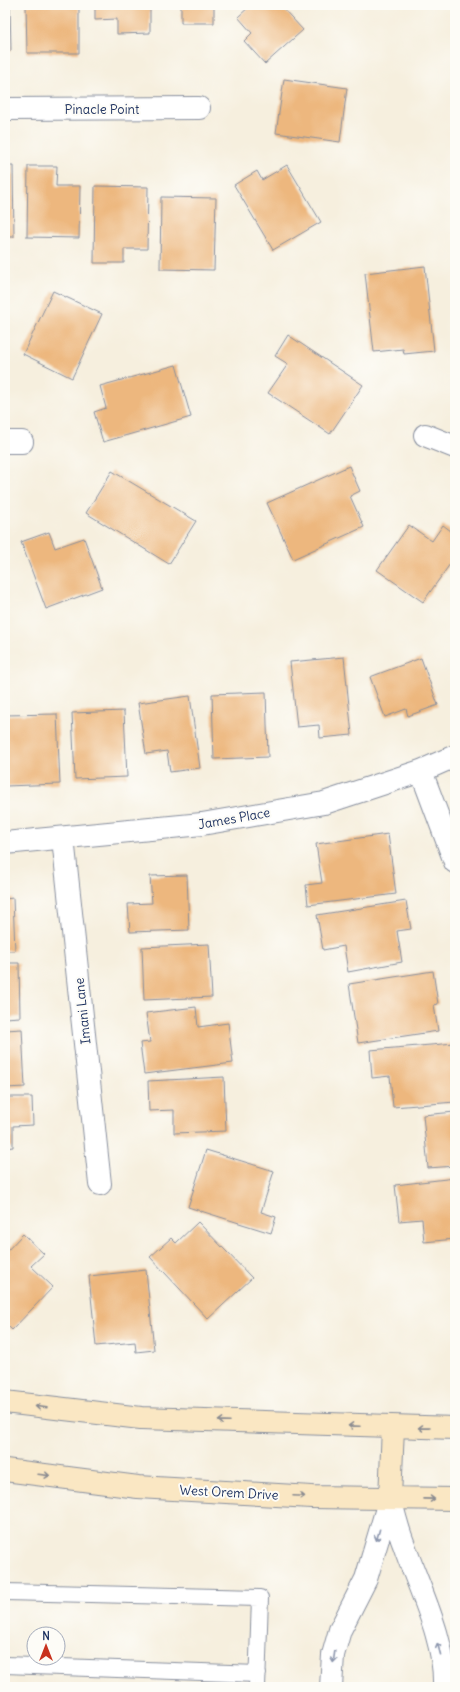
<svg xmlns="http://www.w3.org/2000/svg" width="460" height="1692" viewBox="0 0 460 1692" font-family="Delius,sans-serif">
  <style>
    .building { fill: #edb77e }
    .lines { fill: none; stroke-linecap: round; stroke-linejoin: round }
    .lane-casing { stroke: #888f9e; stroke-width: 18 }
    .street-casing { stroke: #888f9e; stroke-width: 24 }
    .secondary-casing { stroke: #888f9e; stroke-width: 24 }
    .lane { stroke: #fff; stroke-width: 16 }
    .street { stroke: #fff; stroke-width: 22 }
    .secondary { stroke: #fae7c3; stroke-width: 22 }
    .oneway { stroke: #8a8b90 }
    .oneway2 { stroke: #8d97ae }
    .labels { text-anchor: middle; stroke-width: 4; stroke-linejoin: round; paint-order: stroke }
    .street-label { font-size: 13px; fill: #1b2f5e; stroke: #fdfcf7 }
  </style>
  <rect width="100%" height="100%" fill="#fdfcf7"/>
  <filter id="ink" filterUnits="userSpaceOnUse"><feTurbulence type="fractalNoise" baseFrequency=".025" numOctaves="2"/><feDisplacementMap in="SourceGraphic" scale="8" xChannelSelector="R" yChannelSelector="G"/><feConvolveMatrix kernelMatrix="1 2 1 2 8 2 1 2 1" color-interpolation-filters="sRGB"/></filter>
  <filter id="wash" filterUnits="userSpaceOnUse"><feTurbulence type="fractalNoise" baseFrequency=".012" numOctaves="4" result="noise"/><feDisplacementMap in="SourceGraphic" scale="16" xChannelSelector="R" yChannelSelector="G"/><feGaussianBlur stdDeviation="0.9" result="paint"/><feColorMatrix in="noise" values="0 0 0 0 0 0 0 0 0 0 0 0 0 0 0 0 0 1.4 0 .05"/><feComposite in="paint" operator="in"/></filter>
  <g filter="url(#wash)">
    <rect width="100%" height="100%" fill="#f6efde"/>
    <g id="blocks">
      <path class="building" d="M5,5H10L11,51H5Z
        M26,5H79V53H27Z
        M95,5H150V33L117,34V19L95,20Z
        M181,5H214V23H181Z
        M251,5H280L303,30L265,64L244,41L252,33L238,17Z
        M284,79L347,88L340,142L276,133Z
        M287,165L321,222L273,250L234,185L257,171L262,180Z
        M5,166H13L14,237H5Z
        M28,166H57L56,186H80L79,238L27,237Z
        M95,186L148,187L147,249H124V263H94Z
        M161,197L216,198L214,270L160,269Z
        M425,266L434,351L404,354L403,349L374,352L365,273Z
        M53,291L102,314L72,378L23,354Z
        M288,335L363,385L330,434L268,393L288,364L275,356Z
        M176,365L191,417L103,442L94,412L106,408L100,386Z
        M349,466L360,491L350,496L364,527L293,559L267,503Z
        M112,471L196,521L169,564L86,513Z
        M409,525L432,541L443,525L455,534V557L423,602L377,570Z
        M49,532L55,548L84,538L102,588L46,609L21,542Z
        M344,657L352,735L320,738L319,725L297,727L290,662Z
        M421,658L438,705L408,716L406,709L385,717L370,677Z
        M266,692L268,757L214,759L212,694Z
        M190,696L200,768L170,772L167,751L146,754L138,703Z
        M124,711L127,777L75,779L72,713Z
        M57,714L60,784L6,786L5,715Z
        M388,834L396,894L308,905L306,885L322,883L316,844Z
        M187,875L189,930L130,932L128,904L152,903L150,876Z
        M13,898L15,951H5V899Z
        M406,901L411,929L397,931L402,962L348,972L344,946L323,950L317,915Z
        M209,944L212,997L144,1000L142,947Z
        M5,963H19L20,1017L5,1018Z
        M433,971L438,1004L434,1005L438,1031L358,1043L349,984Z
        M196,1007L198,1027L228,1023L233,1063L144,1074L140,1043L150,1042L146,1013Z
        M22,1029L25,1087L5,1088V1030Z
        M455,1043V1102L393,1107L390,1076L372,1078L370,1050Z
        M224,1077L226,1131L174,1133V1110L149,1111L148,1081Z
        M5,1097H32L33,1125L13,1126V1147L5,1148Z
        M455,1112V1166L428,1168L423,1115Z
        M206,1150L274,1171L261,1212L276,1217L271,1233L188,1207Z
        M455,1178V1239L424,1242L422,1219L399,1221L395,1185Z
        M198,1222L252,1278L208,1319L150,1257L171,1238L176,1243Z
        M23,1234L44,1254L31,1266L53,1287L12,1330L5,1323V1253Z
        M146,1270L154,1350L136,1352L135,1342L96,1346L89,1276Z"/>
    </g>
  </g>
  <g filter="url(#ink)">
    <use href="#blocks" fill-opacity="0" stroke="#888f9e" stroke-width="1"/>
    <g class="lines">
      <defs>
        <path id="lane" d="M5,1592L260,1598L257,1687
          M5,1665L258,1674"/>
        <path id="street" d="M5,109L199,108
          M425,435L455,447
          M5,442H22
          M421,771L455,862
          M63,838L100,1184
          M5,843L202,824L324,803L421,771L455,756
          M390,1498C394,1514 398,1530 404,1545C419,1589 446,1640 444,1687
          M331,1687L333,1655L340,1630L366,1579L390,1498"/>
        <path id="secondary" d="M5,1402L141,1418L455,1428
          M5,1470L138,1487L312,1497L455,1499
          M390,1498L393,1427"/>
      </defs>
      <use href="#lane" class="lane-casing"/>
      <use href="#street" class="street-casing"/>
      <use href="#secondary" class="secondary-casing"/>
      <use href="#lane" class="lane"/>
      <use href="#street" class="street"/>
      <use href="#secondary" class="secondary"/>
    </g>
    <defs><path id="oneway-shaft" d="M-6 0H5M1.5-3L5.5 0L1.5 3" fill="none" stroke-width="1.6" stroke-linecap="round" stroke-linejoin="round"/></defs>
    <g class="oneway">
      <use href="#oneway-shaft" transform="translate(41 1407) rotate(-173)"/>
      <use href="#oneway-shaft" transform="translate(224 1421) rotate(-178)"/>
      <use href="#oneway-shaft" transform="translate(354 1426) rotate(-178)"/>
      <use href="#oneway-shaft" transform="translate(424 1428) rotate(-179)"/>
      <use href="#oneway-shaft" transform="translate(44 1475) rotate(7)"/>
      <use href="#oneway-shaft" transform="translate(299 1496) rotate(3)"/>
      <use href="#oneway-shaft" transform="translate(429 1499) rotate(1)"/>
    </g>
    <g class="oneway2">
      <use href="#oneway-shaft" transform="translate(378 1535) rotate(106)"/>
      <use href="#oneway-shaft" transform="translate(439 1649) rotate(-105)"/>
      <use href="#oneway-shaft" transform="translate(334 1657) rotate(98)"/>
    </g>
  </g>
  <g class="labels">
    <g class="street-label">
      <text x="102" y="114">Pinacle Point</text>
      <text transform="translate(234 818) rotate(-10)" y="5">James Place</text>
      <text transform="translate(82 1011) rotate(-96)" y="5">Imani Lane</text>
      <text transform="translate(229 1492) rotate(3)" y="5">West Orem Drive</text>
    </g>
  </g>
  <rect width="460" height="1692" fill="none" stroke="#fdfcf7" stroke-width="20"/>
  <g transform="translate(46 1646)"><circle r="19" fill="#fdfcf7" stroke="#a3aaba"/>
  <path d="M0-3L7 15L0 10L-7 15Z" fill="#c8321e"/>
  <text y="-6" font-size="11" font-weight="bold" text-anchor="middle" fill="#1b2f5e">N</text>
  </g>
</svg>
